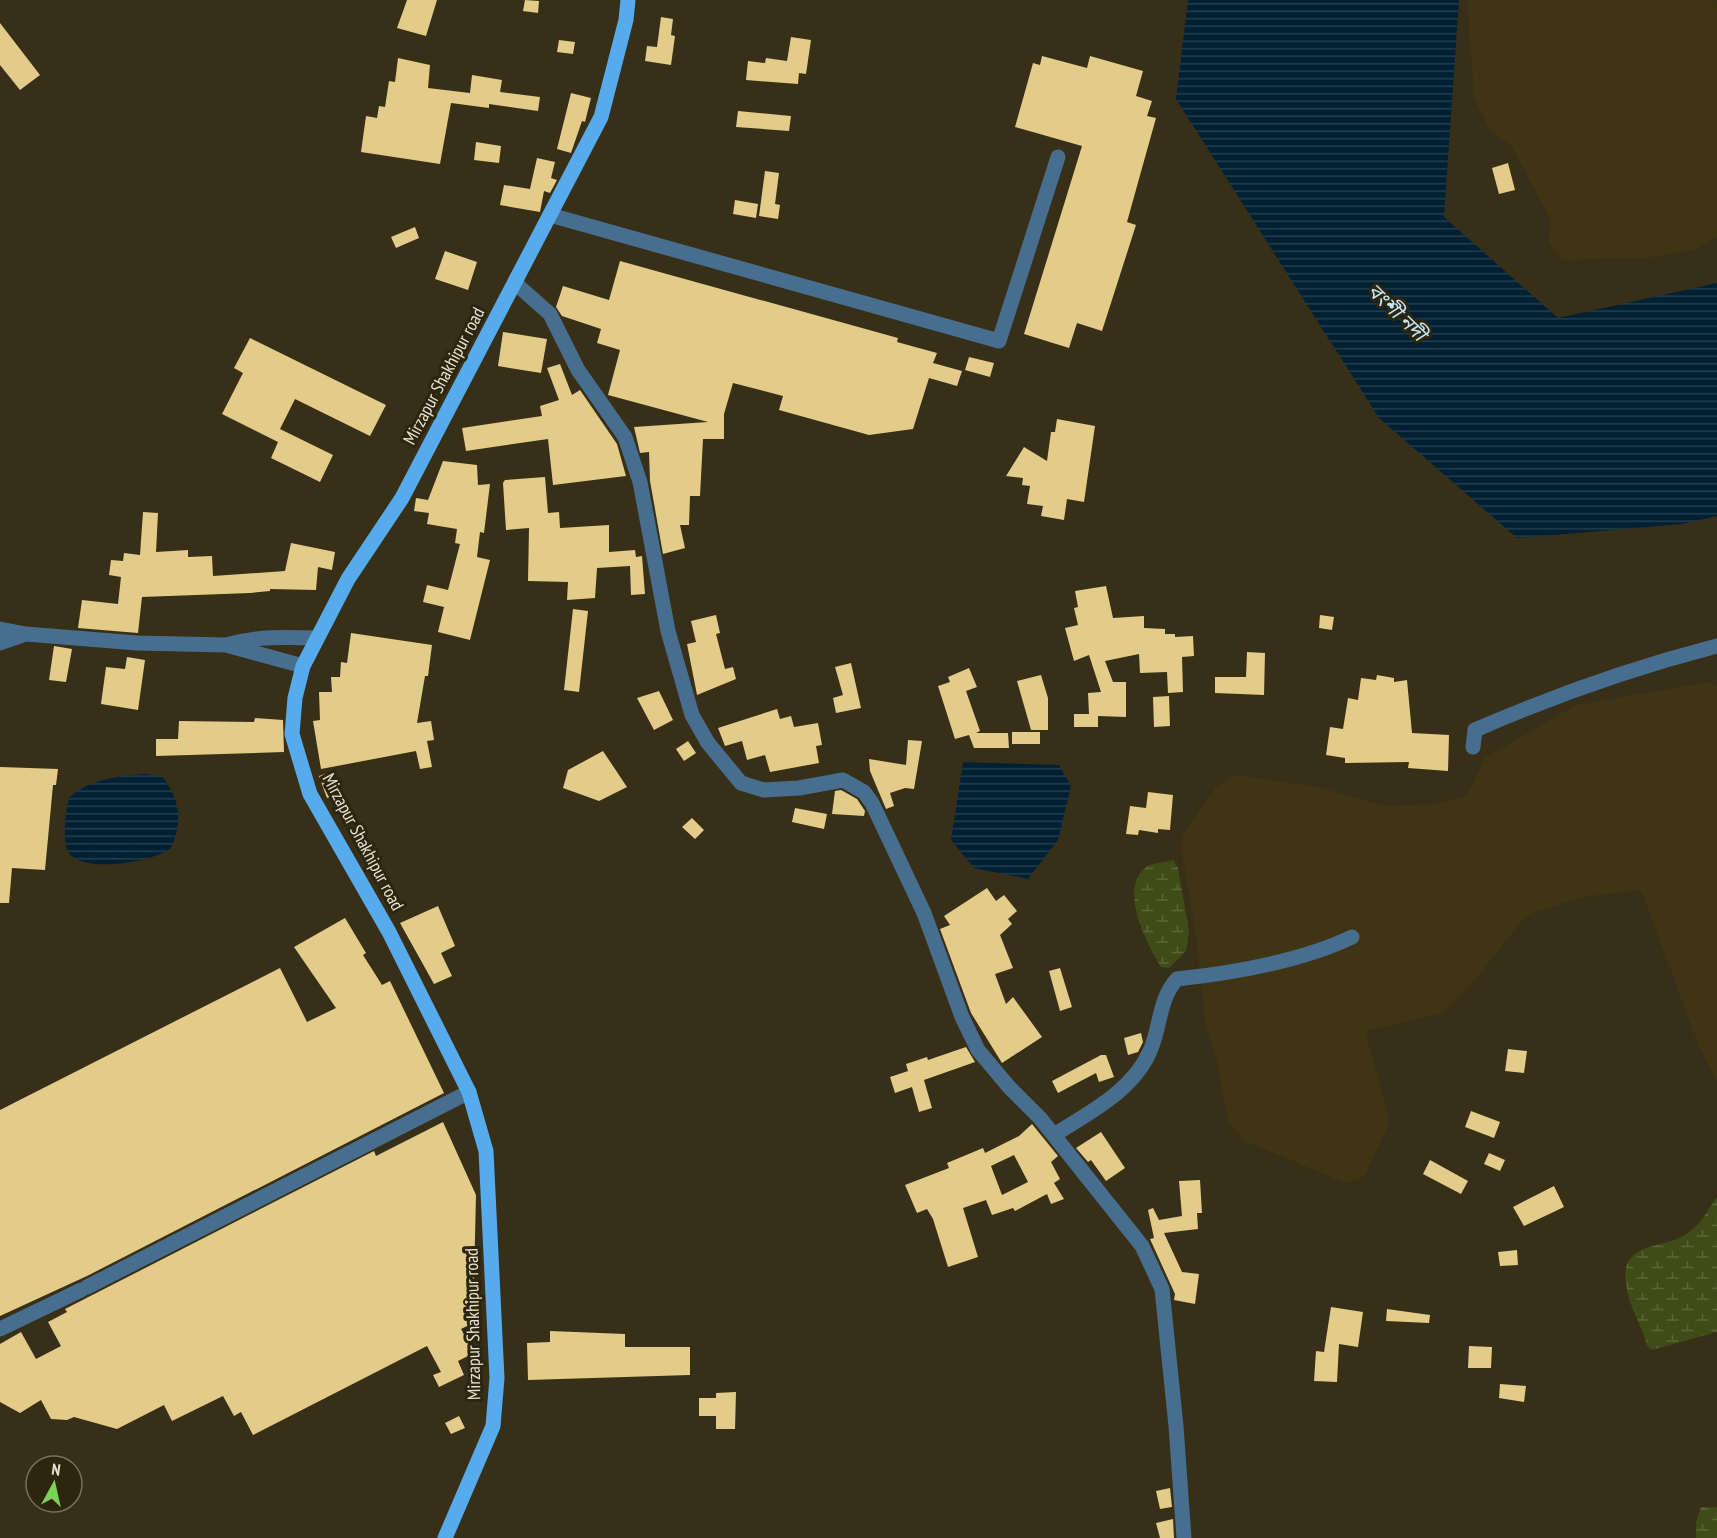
<svg xmlns="http://www.w3.org/2000/svg" width="1717" height="1538" viewBox="0 0 1717 1538" font-family="'PT Sans Narrow','Noto Sans Bengali',sans-serif">
  <style>
    .built { fill: #3f3514 }
    .wetland { fill: url(#wetland-marsh) }
    .water { fill: url(#water-rules) }
    .building { fill: #e3cc89; fill-rule: evenodd }
    .lines { fill: none; stroke-linecap: round; stroke-linejoin: round }
    .minor { stroke: #476e8e; stroke-width: 15 }
    .major { stroke: #56abed; stroke-width: 15 }
    .labels { text-anchor: middle; stroke-width: 6; stroke-linejoin: round; paint-order: stroke }
    .street-label { font-size: 18px; fill: #e7e3d4; stroke: #2d250d }
    .water-label { font-size: 20px; font-style: italic; fill: #c4e6fd; stroke: #2d250d }
  </style>
  <defs>
    <pattern id="wetland-marsh" width="20" height="14" patternUnits="userSpaceOnUse" patternTransform="scale(1.5)"><rect width="20" height="14" fill="#3f4c17"/><path d="M1 5h8M5 5V1M11 12h8M15 12V8" fill="none" stroke="#5b6638"/></pattern>
    <pattern id="water-rules" width="6" height="5" patternUnits="userSpaceOnUse" patternTransform="scale(1.5)"><rect width="6" height="5" fill="#002033"/><path d="M0 2.5h6" fill="none" stroke="#254050"/></pattern>
  </defs>
  <rect width="100%" height="100%" fill="#372f17"/>
  <path class="built" d="M1467,0H1713L1717,4V237L1693,250L1652,257L1563,260L1549,242L1551,221L1512,147L1490,130L1474,98Z
    M1710,682L1717,687V1080L1700,1049L1641,890L1582,897L1530,914L1522,920L1473,982L1443,1013L1365,1031L1390,1122L1364,1177L1345,1183L1243,1140L1228,1120L1216,1057L1206,1028L1197,943L1183,859V835L1216,787L1234,775L1319,787L1384,806L1438,804L1467,795L1485,758L1576,705Z"/>
  <path class="wetland" d="M1173,860L1178,868L1189,931L1186,951L1169,968L1161,967C1147,944 1118,890 1146,867C1152,863 1166,862 1173,860Z
    M1717,1197V1332L1652,1350L1647,1346C1642,1325 1629,1307 1626,1285C1619,1239 1663,1251 1688,1233C1701,1224 1708,1209 1717,1197Z
    M1701,1507H1717V1538H1696V1522Z"/>
  <path class="water" d="M1188,0H1459L1444,217L1558,318L1717,283V516L1683,524L1517,538L1379,418L1176,99Z
    M963,762L1059,765L1071,786L1058,840L1028,879L974,868L951,840Z
    M144,774L162,776C180,799 183,821 171,848C154,862 84,874 69,853C61,842 66,811 69,798C89,779 118,776 144,774Z"/>
  <path class="building" d="M407,0H437L426,36L397,28Z
    M525,0L539,1L538,13L523,11Z
    M661,17L673,19L671,35L675,36L671,65L645,61L647,46L657,47Z
    M0,23L40,75L20,90L0,65Z
    M791,37L811,40L806,74L799,73L798,84L746,80L748,61L765,63L766,58L787,61Z
    M559,40L575,42L573,54L557,52Z
    M1042,56L1087,68L1090,56L1143,71L1136,96L1152,101L1147,116L1156,118L1127,222L1136,225L1102,331L1077,323L1069,348L1024,334L1082,146L1015,127L1033,63L1040,65Z
    M398,58L430,65L428,88L470,93L472,75L502,80L500,92L540,97L538,111L489,104V108L451,103L440,164L361,152L366,116L377,118L379,106L385,107L389,81L395,82Z
    M571,93L591,98L585,122L582,121L571,153L557,149Z
    M738,111L791,116L789,131L736,127Z
    M476,142L501,146L499,163L474,160Z
    M537,158L555,162L551,178L557,180L550,193L544,191L540,212L500,205L504,185L530,189Z
    M1508,163L1515,190L1499,194L1492,168Z
    M765,171L779,173L775,204L780,205L778,219L759,216Z
    M735,200L758,204L756,218L733,214Z
    M415,227L419,238L396,248L391,237Z
    M445,251L477,262L468,290L435,279Z
    M620,261L898,338L897,342L937,353L933,363L962,371L957,386L929,378L913,429L869,435L779,410L783,396L733,383L724,414V439H703L700,496H690L689,525H680L685,548L663,554L650,481L649,452L640,453L634,427L708,422L608,395L620,350L597,343L601,329L562,316L556,307L563,286L609,300Z
    M503,332L547,339L541,373L498,366Z
    M250,338L386,405L370,436L295,399L280,429L333,455L320,482L271,458L278,442L222,414L243,373L234,368Z
    M969,357L994,363L990,377L965,370Z
    M560,364L572,395L580,390L617,444L626,476L553,485L548,439L466,451L462,428L542,416L540,406L559,400L547,368Z
    M1057,419L1095,426L1084,502L1067,499L1064,520L1041,516L1043,506L1027,504L1030,486L1022,485L1023,478L1006,476L1024,447L1047,461L1051,432H1055Z
    M443,461L477,465L478,485L490,484L484,533L480,532L477,557L490,560L470,640L438,632L444,607L423,602L427,585L448,590L460,544L455,543L457,529L427,524L429,513L414,511L416,498L428,500Z
    M545,477L548,513L559,512L560,528L609,525V552L635,550L636,557L642,556L645,594L631,595L630,566L597,568L595,598L567,600L568,582L528,581L529,528L506,530L503,483L505,480Z
    M143,512L158,513L156,552L188,550V557L212,556L213,576L285,571L291,543L335,552L332,570L318,567L316,590L270,589V591L250,593L142,597L138,633L78,628L82,600L118,604L121,577L109,575L111,560L123,561L124,553L140,555Z
    M1106,586L1113,618L1144,616V628L1165,629V634H1175V637L1193,636L1194,656L1182,657L1183,692L1168,693L1167,672L1140,673L1139,654L1105,661L1113,682H1126V717L1098,716V727H1074V714H1089L1088,693L1101,692L1089,655L1074,661L1065,628L1078,625L1074,608L1078,607L1075,591Z
    M573,609L588,611L579,692L564,690Z
    M716,615L720,633L716,634L725,669L733,667L736,679L697,695L687,644L696,642L691,621Z
    M1320,615L1334,617L1332,630L1319,628Z
    M351,633L432,645L428,676H425L417,723L431,721L434,740L427,741L432,767L420,769L416,751L321,769L313,721L320,720L319,692H332L331,677H340L341,662L347,663Z
    M54,646L72,649L66,682L49,680Z
    M1247,652L1265,653L1264,695L1215,693V677H1246Z
    M127,657L145,660L138,710L101,704L106,667L125,669Z
    M851,663L861,708L836,713L833,698L843,695L835,667Z
    M969,668L977,687L966,691L980,731L976,733H1008L1009,748H974L969,735L955,739L938,686L950,682L948,677Z
    M1041,675L1048,698V730H1031L1017,681Z
    M1377,675L1394,678V682L1407,680L1412,733L1449,735L1448,771L1408,768L1409,762L1345,763V758L1326,755L1330,727L1343,729L1348,698L1358,700L1361,678L1376,680Z
    M659,691L673,720L654,730L637,698Z
    M1169,696L1170,726L1154,727L1153,697Z
    M777,709L780,719L791,716L794,727L818,723L822,745L816,746L819,763L770,772L765,755L747,760L742,741L725,746L718,728Z
    M255,718L283,720L284,752L156,756V739H178L179,721L254,722Z
    M1012,732H1040V744H1012Z
    M908,740L922,741L914,789L905,788L890,793L894,806L886,809L870,771L869,759L906,765Z
    M688,741L696,753L684,761L676,749Z
    M603,751L627,787L599,801L563,788L568,770Z
    M0,767L58,769L56,785H53L45,870L12,868L9,903H0Z
    M331,772L338,794L327,798L319,776Z
    M841,790L857,799L865,811L864,816L832,814L835,791Z
    M1148,792L1173,795L1170,830L1158,829V833L1139,830L1138,835L1126,834L1130,806L1146,808Z
    M795,808L827,814L824,829L792,822Z
    M692,818L704,830L695,839L682,827Z
    M987,888L996,901L1004,895L1017,911L1008,919L1012,924L1000,935L1013,968L995,974L1006,1004L1013,997L1042,1037L1002,1063L971,1013L940,929L950,925L944,916Z
    M438,906L455,946L441,953L452,976L434,984L400,923Z
    M345,918L366,953L363,955L382,985L390,981L444,1093L87,1276L0,1316V1110L280,968L307,1022L336,1008L294,947Z
    M1060,968L1072,1007L1060,1011L1049,971Z
    M1141,1033L1143,1042L1138,1052L1128,1055L1124,1038Z
    M966,1047L975,1062L924,1080L932,1108L919,1112L912,1087L895,1093L890,1077L908,1071L906,1064L927,1057L928,1060Z
    M1508,1049L1527,1051L1524,1073L1505,1071Z
    M1101,1055H1106L1114,1077L1099,1082L1096,1073L1058,1093L1052,1081Z
    M1471,1111L1500,1122L1494,1138L1465,1127Z
    M443,1122L476,1195L473,1323L461,1329L474,1353L458,1361L464,1375L439,1387L433,1375L441,1372L427,1346L253,1435L241,1412L234,1416L223,1396L172,1421L164,1405L117,1429L74,1417L67,1420L51,1419L41,1400L20,1413L0,1402V1344L21,1332L36,1359L61,1346L48,1322L67,1312L65,1309L374,1151L376,1156Z
    M1032,1124L1058,1156L1051,1162L1060,1179L1054,1183L1064,1199L1051,1204L1047,1194L1015,1211L1013,1208L992,1215L986,1200L963,1208L978,1257L948,1267L933,1219L927,1209L917,1213L905,1185L949,1168L947,1163L983,1148L985,1153L1019,1136ZM1014,1155L1028,1182L1002,1195L991,1166Z
    M1101,1132L1125,1168L1106,1181L1091,1160L1088,1162L1076,1148Z
    M1489,1153L1505,1160L1500,1171L1484,1164Z
    M1430,1160L1468,1181L1461,1194L1423,1174Z
    M1200,1180L1202,1213H1197L1198,1229L1164,1233L1182,1272L1199,1274L1195,1304L1174,1300L1175,1294L1150,1239L1154,1238L1148,1210L1153,1208L1159,1220L1182,1216L1179,1181Z
    M1554,1186L1564,1207L1524,1226L1513,1207Z
    M1517,1250L1518,1265L1500,1266L1498,1252Z
    M1331,1307L1363,1312L1358,1347L1339,1344L1337,1382L1314,1381L1316,1351L1324,1352Z
    M1387,1309L1430,1315L1429,1323L1386,1321Z
    M550,1331L625,1334V1347H690V1375L528,1380L527,1343L550,1342Z
    M1469,1346L1492,1347L1491,1368H1468Z
    M1500,1384L1526,1386L1524,1402L1499,1398Z
    M736,1392L735,1429H716V1416H699V1398H716V1393Z
    M459,1416L465,1428L451,1434L445,1423Z
    M1170,1488L1172,1507L1160,1509L1156,1491Z
    M1173,1519L1174,1538H1160L1156,1523Z"/>
  <g class="lines">
    <path class="minor" d="M550,215L999,341L1058,157
      M515,283L550,314L578,370L625,437L640,482L668,631L692,715L708,743L741,783L764,790L799,788L843,780L864,792L872,803L924,913L962,1017L978,1050L1009,1087L1040,1118L1142,1246L1162,1289L1176,1426L1184,1538
      M0,629L26,634
      M0,643L26,634L137,643L226,645L303,666
      M226,645C257,636 285,637 317,638
      M1473,747L1475,730C1553,696 1635,667 1717,646
      M1054,1135C1088,1113 1133,1091 1150,1051C1161,1027 1158,1000 1177,979C1232,973 1302,961 1352,937
      M87,1287L469,1092
      M0,1329L81,1290"/>
    <path class="major" d="M445,1538L493,1426L497,1378L486,1151L469,1092L389,932L310,794L292,734L295,698L303,666L348,579L402,498L601,117L626,20L628,0"/>
  </g>
  <g class="labels">
    <g class="street-label">
      <text transform="translate(444 376) rotate(-62)" y="6">Mirzapur Shakhipur road</text>
      <text transform="translate(363 842) rotate(62)" y="6">Mirzapur Shakhipur road</text>
      <text transform="translate(473 1324) rotate(-91)" y="6">Mirzapur Shakhipur road</text>
    </g>
    <g class="water-label">
      <text transform="translate(1397 312) rotate(44)" y="7">বংশী নদী</text>
    </g>
  </g>
  <g transform="translate(54 1484) rotate(8)"><circle r="28" fill="#2d250d" stroke="#77715d" stroke-width="1.5"/>
  <path d="M0-4.5L10 22L0 15L-10 22Z" fill="#7bd155"/>
  <text y="-9" font-size="16" font-weight="bold" text-anchor="middle" fill="#e7e3d4">N</text>
  </g>
</svg>
